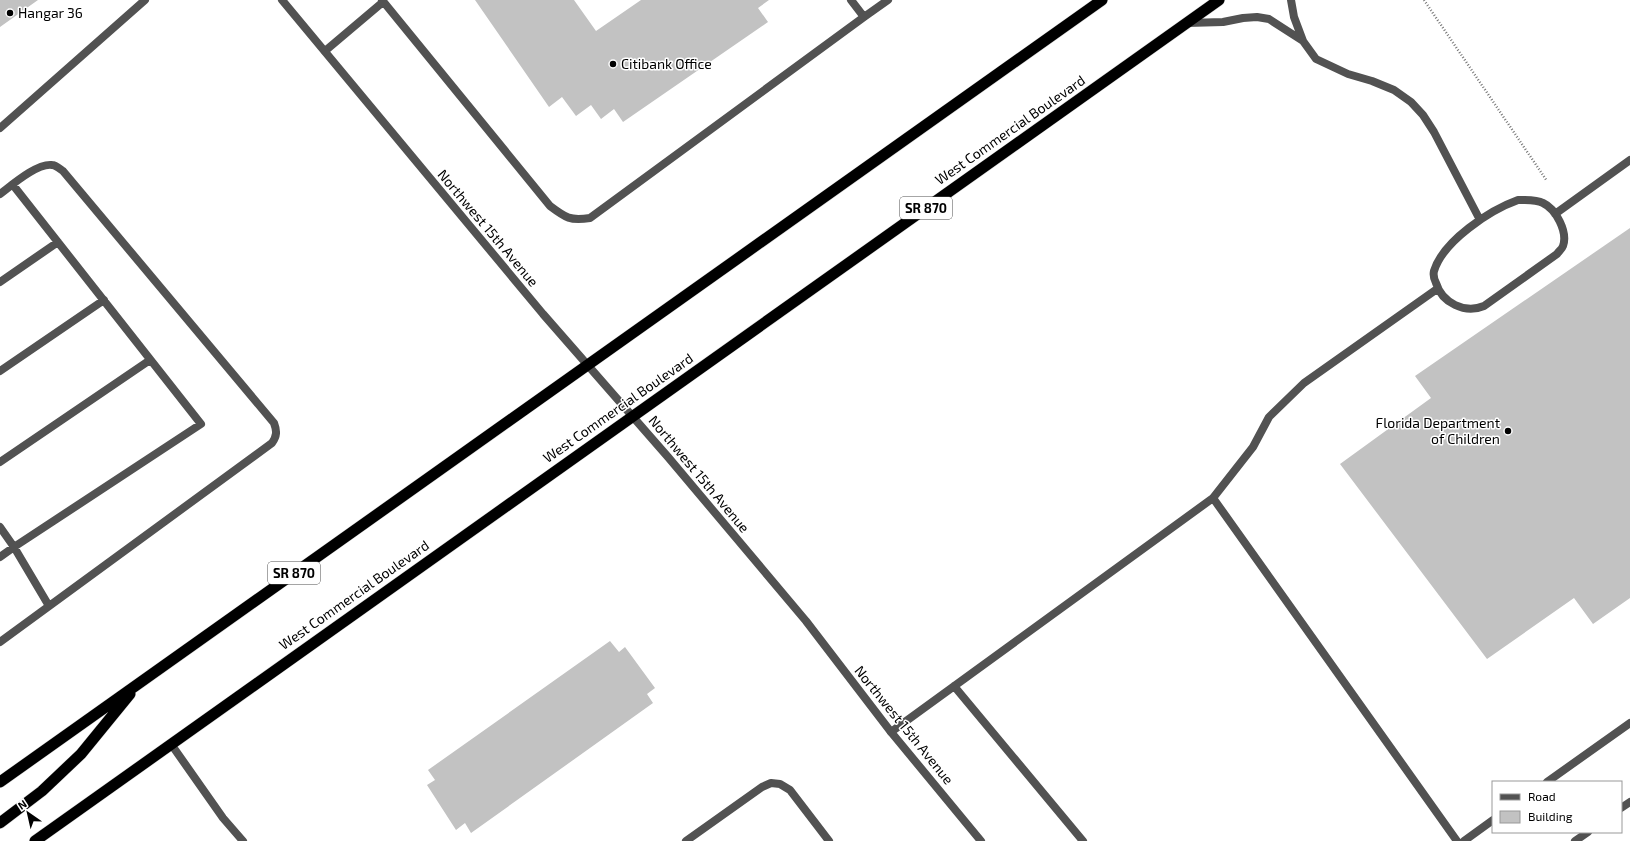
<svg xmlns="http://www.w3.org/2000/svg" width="1630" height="841" viewBox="0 0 1630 841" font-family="'Exo 2',sans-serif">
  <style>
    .building { fill: #c2c2c2 }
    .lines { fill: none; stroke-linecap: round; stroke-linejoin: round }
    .trunk-casing { stroke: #dbdbdb; stroke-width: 12 }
    .path { stroke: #747474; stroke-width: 2.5; stroke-dasharray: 1 2; stroke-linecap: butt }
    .service { stroke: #525252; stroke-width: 8 }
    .minor { stroke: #525252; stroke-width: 8 }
    .trunk { stroke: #000; stroke-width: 11 }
    .poi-dot { fill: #000; stroke: #fff; stroke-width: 1.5 }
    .labels { text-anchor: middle; stroke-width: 3; stroke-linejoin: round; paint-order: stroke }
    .shield { fill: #fff; stroke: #4c4c4c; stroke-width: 1 }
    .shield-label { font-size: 13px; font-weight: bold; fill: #000 }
    .poi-label { font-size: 14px; fill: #000; stroke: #fff; text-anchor: start }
    .street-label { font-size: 14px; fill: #000; stroke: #fff }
  </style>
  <rect width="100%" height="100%" fill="#fff"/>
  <path class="building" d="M0,0H38L0,27Z
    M475,0H574L596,31L641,0H769L758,8L768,22L623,122L614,109L601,119L591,105L576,116L562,97L549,107Z
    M1630,228V598L1593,624L1574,598L1487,659L1340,464L1431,398L1415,376Z
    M610,641L619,652L625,647L655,688L647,694L653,703L471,833L465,823L456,830L427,785L435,780L428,770Z"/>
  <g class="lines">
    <defs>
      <path id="trunk" d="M0,782L1102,0
        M0,823L42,791L81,754L130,694
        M35,841L1219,0"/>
    </defs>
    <use href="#trunk" class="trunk-casing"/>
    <path class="path" d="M1424,0L1547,181"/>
    <path class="service" d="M382,0L550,206C566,218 570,221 590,218L864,17L851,0
      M1291,0L1294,17L1303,41L1316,59L1348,74L1372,81L1394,90L1411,102L1423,115L1434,132L1480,220
      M864,17L888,0
      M1187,23L1223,22L1243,18L1257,17L1269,19L1303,41
      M325,51L383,2
      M0,194C12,185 37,163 52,165C56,165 60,169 63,171L274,423C277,431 277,436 272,443L0,642
      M1518,200C1527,200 1536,199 1543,203C1556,209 1568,232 1563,246C1562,249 1559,251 1557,254L1484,306C1465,314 1442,303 1436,283C1434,279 1433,275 1434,271C1443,241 1490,210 1518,200Z
      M1555,214L1630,160
      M0,282L58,242
      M1437,289L1304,383L1269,417L1253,447L1213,498L1457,841
      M0,371L104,300
      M0,462L150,360
      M0,527L14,547L201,424L13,185
      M0,557L14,547L49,606
      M954,686L1083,841
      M891,732L1213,498
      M171,744L223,818L243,841
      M1547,782L1630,723
      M1621,808L1630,802
      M686,841L762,787L771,783L780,784L790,790L829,841
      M1464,841L1493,820
      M1575,841L1588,832"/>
    <path class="minor" d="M282,0L543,314L668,457L806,621L891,732L981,841
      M0,128L145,0"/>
    <use href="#trunk" class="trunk"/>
  </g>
  <g class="poi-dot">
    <circle cx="10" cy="13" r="4"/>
    <circle cx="613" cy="64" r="4"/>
    <circle cx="1508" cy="431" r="4"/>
  </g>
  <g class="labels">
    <g class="shield">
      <rect x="900" y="197" width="52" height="22" rx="3"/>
      <rect x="268" y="562" width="52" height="22" rx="3"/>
    </g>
    <g class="shield-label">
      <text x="926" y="213">SR 870</text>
      <text x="294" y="578">SR 870</text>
    </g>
    <g class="poi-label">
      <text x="18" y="18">Hangar 36</text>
      <text x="621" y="69">Citibank Office</text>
      <text x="1500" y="428" text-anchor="end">Florida Department<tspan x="1500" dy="16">of Children</tspan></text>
    </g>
    <g class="street-label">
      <text transform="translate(1010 130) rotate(-35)" y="5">West Commercial Boulevard</text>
      <text transform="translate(488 228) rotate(50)" y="5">Northwest 15th Avenue</text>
      <text transform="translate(618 408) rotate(-35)" y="5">West Commercial Boulevard</text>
      <text transform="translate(699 474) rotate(50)" y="5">Northwest 15th Avenue</text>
      <text transform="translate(354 595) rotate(-35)" y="5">West Commercial Boulevard</text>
      <text transform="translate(904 725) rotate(51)" y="5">Northwest 15th Avenue</text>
    </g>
  </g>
  <rect x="1492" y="781" width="130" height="52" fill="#ffffff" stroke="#999999"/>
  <rect x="1500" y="794" width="20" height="6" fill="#525252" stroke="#999999"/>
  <text x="1528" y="801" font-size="12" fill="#000000">Road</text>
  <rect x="1500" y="811" width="20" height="12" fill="#c2c2c2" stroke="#999999"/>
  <text x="1528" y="821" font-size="12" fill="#000000">Building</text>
  <g transform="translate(28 813) rotate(326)" stroke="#ffffff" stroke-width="3" paint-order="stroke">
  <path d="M0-3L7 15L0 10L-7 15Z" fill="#000000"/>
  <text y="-6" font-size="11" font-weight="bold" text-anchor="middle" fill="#000000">N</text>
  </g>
</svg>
